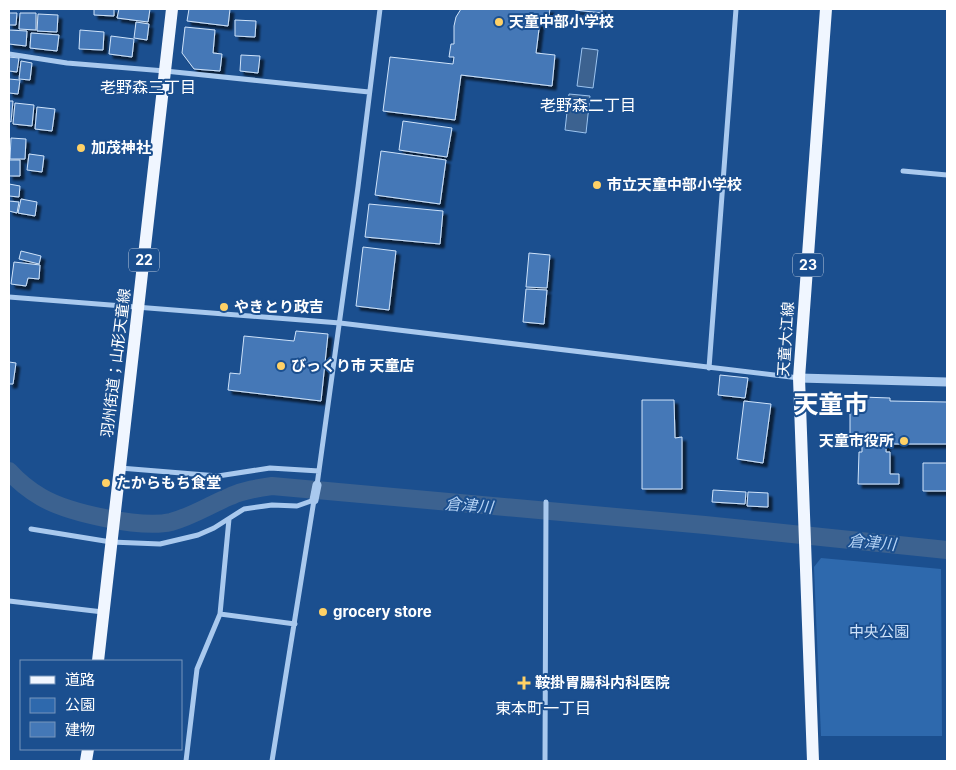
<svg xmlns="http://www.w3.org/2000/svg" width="956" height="770" viewBox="0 0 956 770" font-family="Inter,'Noto Sans JP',sans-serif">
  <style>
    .green { fill: #2e69ad }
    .water { fill: #3c6290; stroke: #9cc4f0 }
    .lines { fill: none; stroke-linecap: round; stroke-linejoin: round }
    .river { stroke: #3c6290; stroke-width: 18 }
    .building { fill: #4478b7; stroke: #cfe3fa; filter: url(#shadow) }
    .minor { stroke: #a9c9ee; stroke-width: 5 }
    .tertiary { stroke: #a9c9ee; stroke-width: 9 }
    .primary { stroke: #f0f6ff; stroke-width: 12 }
    .poi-dot { fill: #ffd166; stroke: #1b4f8f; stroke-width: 2 }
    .labels { text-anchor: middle; stroke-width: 4; stroke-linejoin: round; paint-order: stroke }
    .shield { fill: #1b4f8f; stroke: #bbcadd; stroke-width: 1 }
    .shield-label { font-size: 14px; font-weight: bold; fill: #fff }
    .poi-label { font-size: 15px; font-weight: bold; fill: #fff; stroke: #1b4f8f; text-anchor: start }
    .street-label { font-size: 15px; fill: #fff; stroke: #1b4f8f }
    .park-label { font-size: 15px; fill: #cfe3fa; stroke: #1b4f8f }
    .neighbourhood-label { font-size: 16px; fill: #fff; stroke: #1b4f8f }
    .water-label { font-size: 16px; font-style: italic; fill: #b5d3f5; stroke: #1b4f8f }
    .town-label { font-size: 25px; font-weight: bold; fill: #fff; stroke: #1b4f8f }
  </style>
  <defs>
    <filter id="shadow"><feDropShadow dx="4" dy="4" stdDeviation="1" flood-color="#0009"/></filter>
  </defs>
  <rect width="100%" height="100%" fill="#1b4f8f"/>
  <path class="green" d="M821,558L941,569L942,736H821L814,567Z"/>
  <path class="water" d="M582,48L598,50L593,88L577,86Z
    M569,94L590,96L586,133L565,130Z"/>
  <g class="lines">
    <path class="river" d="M9,471C18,481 29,490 41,497C68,513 142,529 171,522C193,516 211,504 231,496C244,490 258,488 272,486L705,525L947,550"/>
  </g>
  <path class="building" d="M94,9H114V16L94,15Z
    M119,9H150L148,22L117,18Z
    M189,9H230L228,26L187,21Z
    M461,9H550L548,22L540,21L536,53L555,55L552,86L461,75L455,120L383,111L390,57L453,64L454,57H449L451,44H454V26L456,17Z
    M575,9H602V13L575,10Z
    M9,13H17L16,25H9Z
    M20,13H36V30L19,29Z
    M38,14L58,15L57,32L37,31Z
    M235,20L256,21L255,37L235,36Z
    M136,22L149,24L147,40L134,38Z
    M185,27L215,30L213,53L222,54L220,71L194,69L182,53Z
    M9,30L27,31L26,46L9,44Z
    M80,30L104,32L103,50L79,49Z
    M31,33L59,35L57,51L30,48Z
    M111,36L134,39L132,57L109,54Z
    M241,55L260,56L258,73L240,71Z
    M9,57L19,58L17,72L9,71Z
    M21,61L32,63L30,80L19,79Z
    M9,79L20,80L18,94L9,93Z
    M9,101H13L11,122L9,121Z
    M15,103L34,105L32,126L13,124Z
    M37,107L55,109L52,131L35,129Z
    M403,121L452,128L447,157L399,150Z
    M11,138L26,139L25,159H10Z
    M381,151L446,160L440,204L375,195Z
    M29,154L44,156L42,172L27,170Z
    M9,160H20V176H9Z
    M9,184L20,186L19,197L9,196Z
    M21,199L37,202L35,216L18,213Z
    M9,201L19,202L17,213L9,211Z
    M369,204L443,211L440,244L365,237Z
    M363,247L396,251L389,310L356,306Z
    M21,251L41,256L39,264L19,259Z
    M529,253L550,255L547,288L526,287Z
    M14,262L40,265L39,279L28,278L26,286L11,284Z
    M526,289L547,290L544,324L523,322Z
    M296,331L328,334L321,401L228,390L230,373L240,374L244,336L294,341Z
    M9,362L16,363L13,384H9Z
    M720,375L748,378L745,398L718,395Z
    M862,397L890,398V401L947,402V444H886V452H890V474H899V484H858L859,452H862V437H850V400H862Z
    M642,400H674L675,438L682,437V489H642Z
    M744,401L771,404L763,463L737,459Z
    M923,463H947V491H923Z
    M713,490L746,492L745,504L712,502Z
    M748,492L768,493V507L747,506Z"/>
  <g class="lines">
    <path class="minor" d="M9,54L67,63L165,71L369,92
      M903,171L947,175
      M9,297L340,323L799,378
      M709,368L736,9
      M120,468L218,476L270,468L319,471
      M317,485L358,187L380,9
      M31,529L111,542L160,544L198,535L214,528L244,509L272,505L297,506L314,500L272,761
      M9,601L103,612
      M220,614L295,624
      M186,761L197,669L220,614L229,519
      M545,761L546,502"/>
    <path class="tertiary" d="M799,378L947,382
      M314,500L317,485"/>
    <path class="primary" d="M98,661L172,9
      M86,761L88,749
      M813,761L799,378L826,9"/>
  </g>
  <g class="poi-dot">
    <circle cx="499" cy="22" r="5"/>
    <circle cx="81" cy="148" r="5"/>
    <circle cx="597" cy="185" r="5"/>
    <circle cx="224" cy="307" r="5"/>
    <circle cx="281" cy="366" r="5"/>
    <circle cx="904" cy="441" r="5"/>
    <circle cx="106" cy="483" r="5"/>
    <circle cx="323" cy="612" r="5"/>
    <path d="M521.5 675.5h5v5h5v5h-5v5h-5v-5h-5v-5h5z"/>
  </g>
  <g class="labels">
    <g class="shield">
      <rect x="129" y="248.5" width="30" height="23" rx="4"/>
      <rect x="793" y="253.5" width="30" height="23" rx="4"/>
    </g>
    <g class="shield-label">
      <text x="144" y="265">22</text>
      <text x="808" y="270">23</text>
    </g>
    <g class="poi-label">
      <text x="509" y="27">天童中部小学校</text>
      <text x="91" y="153">加茂神社</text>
      <text x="607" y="190">市立天童中部小学校</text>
      <text x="234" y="312">やきとり政吉</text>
      <text x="291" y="371">びっくり市 天童店</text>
      <text x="894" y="446" text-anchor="end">天童市役所</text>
      <text x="116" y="488">たからもち食堂</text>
      <text x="333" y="617">grocery store</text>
      <text x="535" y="688">鞍掛胃腸科内科医院</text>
    </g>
    <g class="street-label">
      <text transform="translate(786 339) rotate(-86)" y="5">天童大江線</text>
      <text transform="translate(116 363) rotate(-83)" y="5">羽州街道；山形天童線</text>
    </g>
    <g class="park-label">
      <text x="879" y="637">中央公園</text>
    </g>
    <g class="neighbourhood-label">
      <text x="148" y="93">老野森三丁目</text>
      <text x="588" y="111">老野森二丁目</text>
      <text x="543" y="714">東本町一丁目</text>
    </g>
    <g class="water-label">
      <text transform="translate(469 505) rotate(5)" y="6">倉津川</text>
      <text transform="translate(872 542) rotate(5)" y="6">倉津川</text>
    </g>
    <g class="town-label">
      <text x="831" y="413">天童市</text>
    </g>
  </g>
  <rect width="956" height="770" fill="none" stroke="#ffffff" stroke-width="20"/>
  <rect x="20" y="660" width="162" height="90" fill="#1b4f8f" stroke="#7695bc"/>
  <rect x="30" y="676" width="25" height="8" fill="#f0f6ff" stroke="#7695bc"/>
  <text x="65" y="685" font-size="15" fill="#ffffff">道路</text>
  <rect x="30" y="698" width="25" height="15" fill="#2e69ad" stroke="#7695bc"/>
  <text x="65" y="710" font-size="15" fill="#ffffff">公園</text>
  <rect x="30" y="722" width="25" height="15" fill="#4478b7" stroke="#7695bc"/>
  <text x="65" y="735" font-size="15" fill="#ffffff">建物</text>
</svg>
